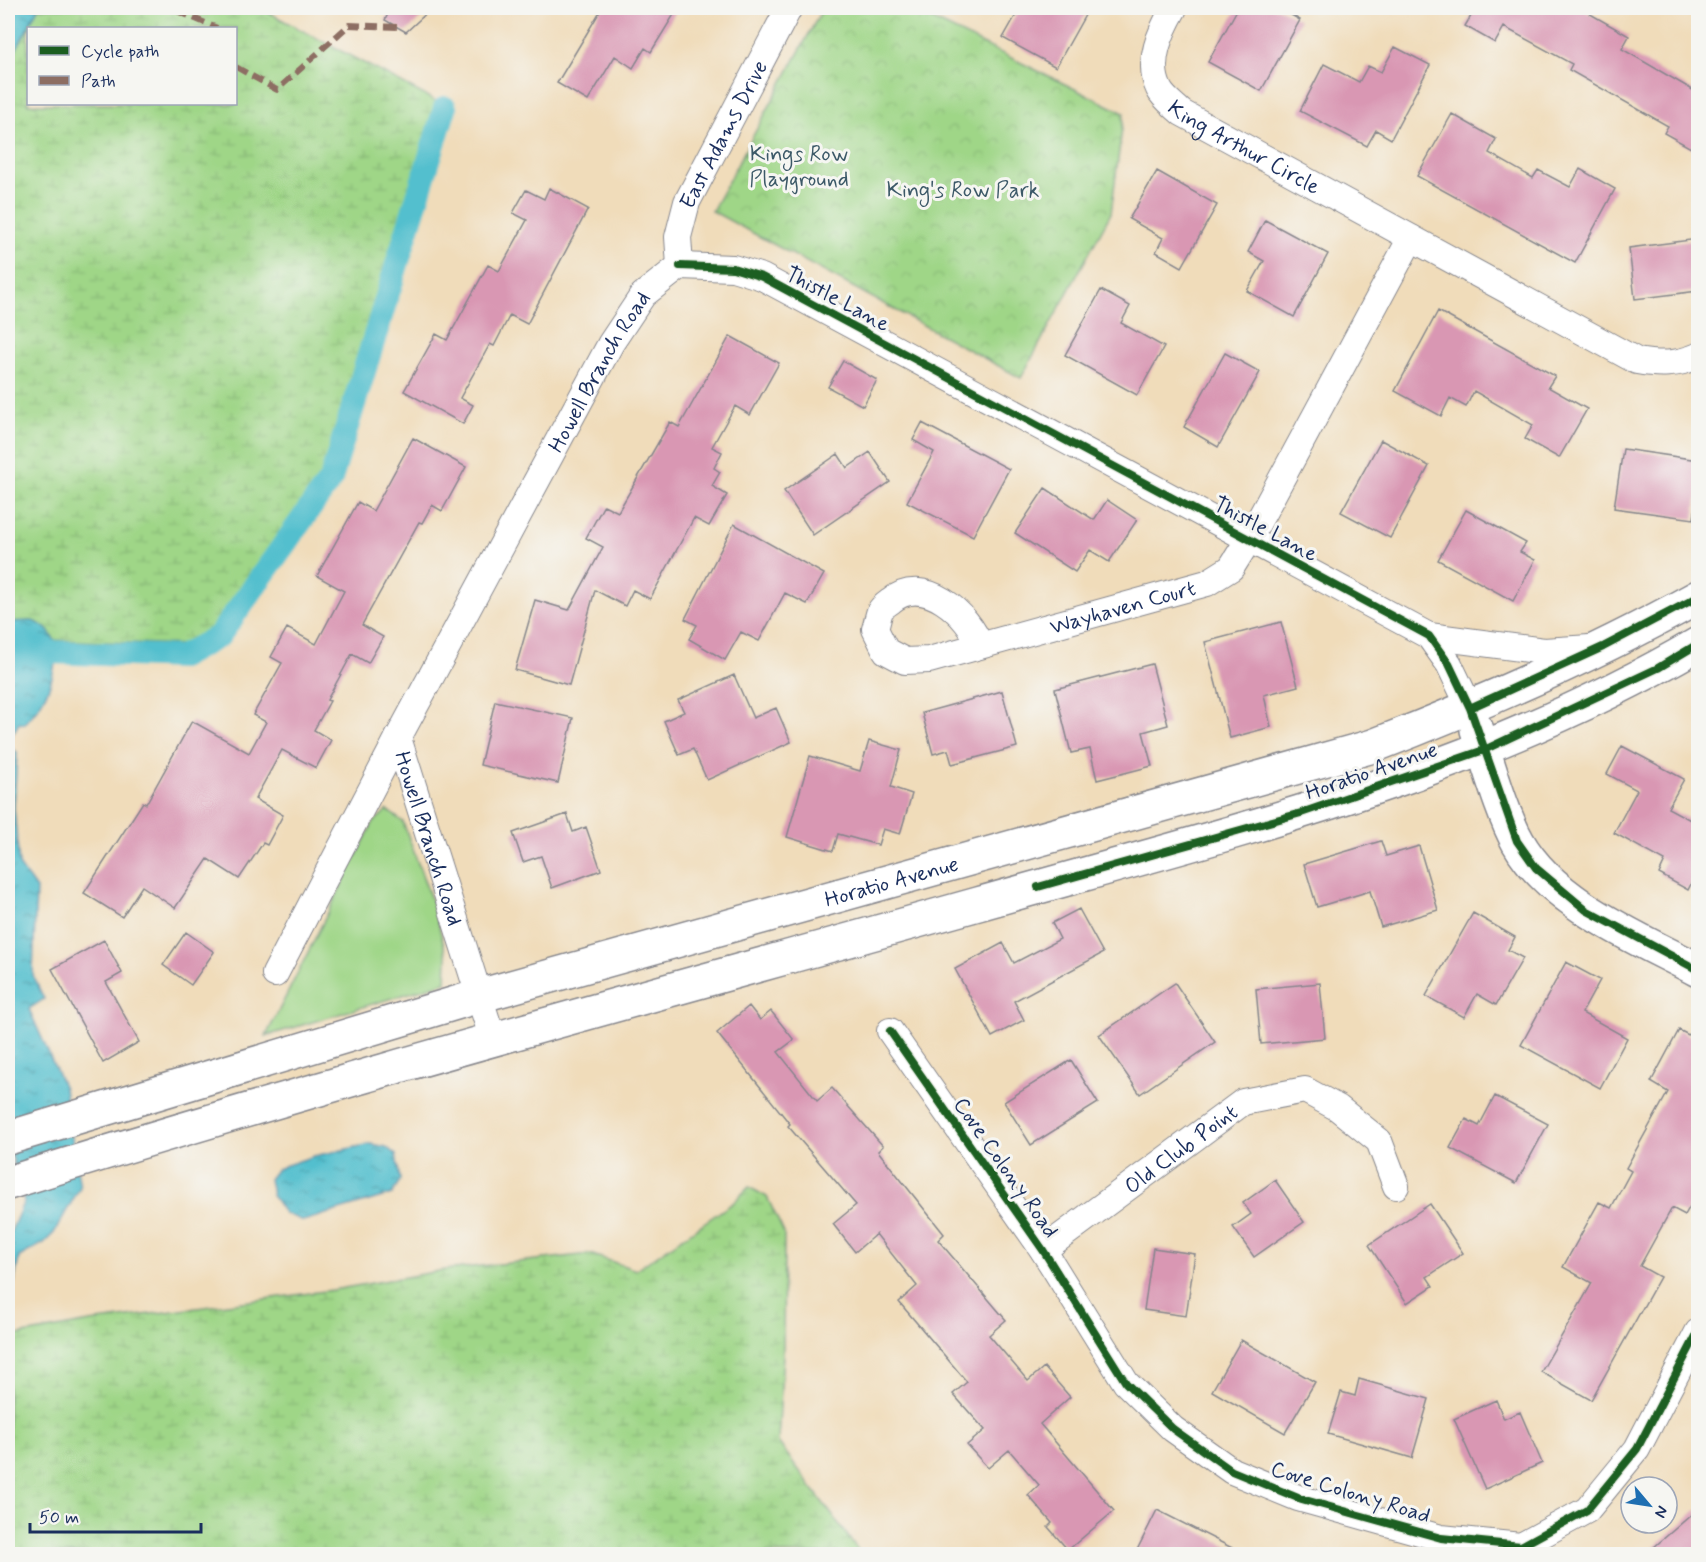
<svg xmlns="http://www.w3.org/2000/svg" width="1706" height="1562" viewBox="0 0 1706 1562" font-family="Mynerve,sans-serif">
  <style>
    .green { fill: #9fd687; stroke: #5d8272; stroke-width: 1.5 }
    .wetland { fill: url(#wetland-marsh); stroke: #5d8272; stroke-width: 1.5; fill-rule: evenodd }
    .park { fill: url(#park-crowns); stroke: #5d8272; stroke-width: 1.5 }
    .water { fill: url(#water-ripples); stroke: #377796; stroke-width: 1.5 }
    .lines { fill: none; stroke-linecap: round; stroke-linejoin: round }
    .canal { stroke: #53bfce; stroke-width: 24 }
    .building { fill: #d997b3 }
    .street-casing { stroke: #86868c; stroke-width: 28 }
    .secondary-casing { stroke: #86868c; stroke-width: 36 }
    .street { stroke: #fff; stroke-width: 26 }
    .secondary { stroke: #fff; stroke-width: 33 }
    .quiet { stroke: #8d6e63; stroke-width: 6; stroke-dasharray: 12 6; stroke-linecap: butt }
    .cycleway-casing { stroke: #f6f6f2; stroke-width: 11 }
    .cycleway { stroke: #1b5e20; stroke-width: 8 }
    .labels { text-anchor: middle; stroke-width: 6; stroke-linejoin: round; paint-order: stroke }
    .street-label { font-size: 22px; fill: #1b2f5e; stroke: #f6f6f2 }
    .park-label { font-size: 22px; fill: #3c5968; stroke: #f6f6f2 }
  </style>
  <defs>
    <pattern id="wetland-marsh" width="20" height="14" patternUnits="userSpaceOnUse" patternTransform="scale(1.5)"><rect width="20" height="14" fill="#9fd687"/><path d="M1 5h8M5 5V1M11 12h8M15 12V8" fill="none" stroke="#88b877"/></pattern>
    <pattern id="park-crowns" width="20" height="18" patternUnits="userSpaceOnUse" patternTransform="scale(1.5)"><rect width="20" height="18" fill="#9fd687"/><path d="M2 6a3 3 0 1 1 6 0M12 15a3 3 0 1 1 6 0" fill="none" stroke="#88b877"/></pattern>
    <pattern id="water-ripples" width="26" height="14" patternUnits="userSpaceOnUse" patternTransform="scale(1.5)"><rect width="26" height="14" fill="#53bfce"/><path d="M2 4q2-2 4 0t4 0M15 11q2-2 4 0t4 0" fill="none" stroke="#449caa"/></pattern>
  </defs>
  <rect width="100%" height="100%" fill="#f6f6f2"/>
  <filter id="ink" filterUnits="userSpaceOnUse"><feTurbulence type="fractalNoise" baseFrequency=".0167" numOctaves="2"/><feDisplacementMap in="SourceGraphic" scale="12" xChannelSelector="R" yChannelSelector="G"/><feConvolveMatrix kernelMatrix="1 2 1 2 8 2 1 2 1" color-interpolation-filters="sRGB"/></filter>
  <filter id="wash" filterUnits="userSpaceOnUse"><feTurbulence type="fractalNoise" baseFrequency=".008" numOctaves="4" result="noise"/><feDisplacementMap in="SourceGraphic" scale="24" xChannelSelector="R" yChannelSelector="G"/><feGaussianBlur stdDeviation="1.35" result="paint"/><feColorMatrix in="noise" values="0 0 0 0 0 0 0 0 0 0 0 0 0 0 0 0 0 1.4 0 .05"/><feComposite in="paint" operator="in"/></filter>
  <g filter="url(#wash)">
    <rect width="100%" height="100%" fill="#f0dcba"/>
    <path class="green" d="M387,810L403,822L435,910L447,958L446,982L266,1036L373,823Z"/>
    <path class="wetland" d="M38,8H260L449,108L331,478L212,646L25,639L8,620V65ZM28,28H236V104H28Z
      M749,1187L767,1197L784,1233L783,1354L778,1442L861,1554H8V1337L90,1322L333,1290L445,1270L590,1254L636,1270L734,1202Z"/>
    <path class="park" d="M823,8H909L1124,113L1111,213L1021,378L712,211Z"/>
    <path class="water" d="M10,8H38L8,65V12Z
      M32,621C46,625 51,634 58,646C53,680 49,699 24,724L19,723L8,742V622Z
      M8,747L17,752L14,808L19,865L36,889L33,975L44,999L29,1009L64,1088L80,1187L54,1233L44,1243L19,1257L14,1284L8,1297V1238L24,1201L8,1142Z
      M370,1144L386,1147L396,1155L400,1180L392,1194L303,1221L284,1213L272,1195L269,1179L276,1170L284,1166L314,1156Z"/>
    <g class="lines">
      <path class="canal" d="M23,651L181,657L219,636L331,479L445,108"/>
    </g>
    <g id="blocks">
      <path class="building" d="M391,8H432L406,32L385,20Z
        M602,8H678L651,52L645,48L633,68L615,56L588,101L557,83Z
        M1020,8H1089L1056,67L1003,38Z
        M1238,8H1279L1300,20L1261,91L1208,62Z
        M1468,8H1580L1629,36L1622,49L1698,93V152L1664,133L1668,126L1569,70L1572,64L1504,27L1495,43L1465,26L1474,11Z
        M1395,47L1430,65L1391,139L1376,130L1367,146L1300,111L1324,64L1359,82L1368,66L1381,72Z
        M1452,114L1496,139L1489,153L1533,178L1538,170L1570,187L1580,169L1615,189L1575,263L1417,176Z
        M1157,171L1217,205L1182,267L1156,252L1163,238L1129,219Z
        M549,188L588,209L527,324L510,315L494,346L490,344L460,398L473,405L463,424L404,391L436,334L447,340L488,265L499,271L527,220L513,213L526,190L544,199Z
        M1265,220L1328,254L1294,317L1247,291L1264,261L1248,252Z
        M1698,239V291L1635,299L1629,248Z
        M1101,290L1130,306L1121,323L1164,347L1137,395L1065,355Z
        M1438,311L1555,376L1548,387L1587,409L1559,458L1525,439L1533,425L1474,391L1466,407L1450,398L1441,416L1395,391Z
        M730,336L779,363L750,415L735,406L712,447L722,452L714,468L720,472L712,486L727,495L709,526L694,518L650,599L633,590L625,606L595,590L569,685L515,670L535,600L569,610L603,547L586,538L604,505L618,512L670,422L679,427Z
        M1225,353L1260,372L1218,447L1184,427Z
        M843,361L877,380L863,406L828,387Z
        M922,423L1009,469L973,536L907,502L934,452L913,440Z
        M413,438L466,467L442,511L432,505L422,523L419,522L362,625L383,637L368,663L352,654L327,700L330,701L314,730L331,740L316,768L282,750L255,799L283,815L267,845L263,843L239,879L208,859L175,908L142,886L122,917L84,893L143,802L146,804L192,721L249,753L266,722L253,715L282,663L271,657L287,628L316,644L344,591L317,576L358,502L373,511Z
        M1381,440L1429,466L1390,538L1341,512Z
        M1623,449L1698,460V492L1694,519L1614,508Z
        M870,452L890,482L813,535L784,491L838,454L847,468Z
        M1045,488L1094,520L1107,500L1137,520L1109,562L1090,550L1075,572L1015,533Z
        M1466,510L1526,543L1520,552L1535,560L1513,601L1438,560Z
        M734,524L824,574L807,604L785,593L759,641L741,632L725,660L689,639L697,625L685,619Z
        M1281,622L1298,686L1264,695L1271,727L1230,738L1205,642Z
        M1152,664L1168,725L1143,732L1152,766L1097,780L1090,749L1071,753L1055,689Z
        M734,675L753,718L776,708L791,742L707,780L693,749L679,755L664,721L684,712L678,700Z
        M1002,691L1017,747L952,764L948,750L933,754L922,713Z
        M495,701L573,718L558,783L480,765Z
        M869,741L901,750L891,787L912,794L900,834L883,829L878,845L838,834L833,851L787,837L810,756L860,771Z
        M1622,746L1684,779L1668,808L1698,824V870L1688,890L1659,874L1665,861L1614,833L1637,790L1607,774Z
        M567,814L573,832L586,827L601,870L552,888L541,856L523,862L513,833Z
        M1381,841L1386,856L1419,846L1438,910L1381,927L1370,891L1317,907L1304,864Z
        M1079,909L1103,953L1014,1001L1024,1020L992,1037L955,969L1003,943L1014,963L1060,939L1052,923Z
        M1473,913L1515,937L1508,950L1523,958L1496,1005L1477,994L1464,1017L1426,996Z
        M186,932L214,952L191,985L163,965Z
        M104,940L122,973L106,982L139,1042L103,1063L52,969Z
        M1566,962L1600,980L1582,1013L1627,1038L1600,1088L1521,1045Z
        M1175,983L1215,1042L1140,1094L1099,1035Z
        M1320,983L1325,1038L1261,1044L1256,989Z
        M749,1006L760,1020L771,1011L794,1040L778,1052L817,1101L832,1088L883,1146L878,1151L944,1234L938,1240L1006,1320L989,1335L1028,1381L1044,1367L1070,1397L1040,1424L1114,1511L1068,1550L1048,1527L1052,1523L1028,1495L1039,1485L1009,1450L988,1468L967,1445L985,1430L953,1394L967,1382L899,1302L917,1286L876,1234L855,1252L833,1224L856,1205L788,1126L790,1124L717,1033Z
        M1679,1030L1698,1040V1192L1685,1215L1672,1208L1640,1266L1660,1277L1591,1400L1541,1372L1592,1283L1563,1267L1599,1202L1611,1208L1631,1171L1626,1168L1668,1092L1651,1082Z
        M1071,1060L1098,1103L1031,1145L1004,1102Z
        M1495,1096L1548,1124L1516,1183L1450,1148L1466,1119L1479,1126Z
        M1275,1180L1304,1222L1254,1257L1233,1227L1251,1214L1243,1203Z
        M1430,1204L1463,1253L1427,1277L1433,1286L1407,1303L1369,1245Z
        M1153,1248L1195,1254L1186,1316L1144,1310Z
        M1241,1340L1315,1382L1285,1433L1212,1391Z
        M1359,1379L1429,1399L1412,1458L1328,1434L1341,1392L1355,1396Z
        M1496,1400L1504,1419L1520,1412L1542,1463L1485,1489L1454,1419Z
        M1698,1509V1554H1646Z
        M1157,1510L1244,1554H1135Z"/>
    </g>
  </g>
  <g filter="url(#ink)">
    <use href="#blocks" fill-opacity="0" stroke="#86868c" stroke-width="1.5"/>
    <g class="lines">
      <defs>
        <g id="street">
          <path id="s1" d="M1174,8C1161,31 1146,62 1159,89C1163,98 1175,106 1182,113L1637,361C1659,365 1677,365 1698,356"/>
          <path d="M680,266L733,268L762,277L1429,636L1449,664L1470,708"/>
          <path id="s2" d="M680,266L678,237L687,202L789,8"/>
          <path d="M1429,636L1544,651L1590,648"/>
          <path id="s3" d="M980,646C969,614 923,573 891,601C887,604 882,607 880,611C878,616 877,623 875,629L886,651L905,661L929,660L1207,583L1231,568L1249,539L1411,238"/>
          <path id="s4" d="M398,738L493,1040"/>
          <path id="s5" d="M275,974L398,738L611,343L643,295L680,266"/>
          <path d="M890,1031L1043,1250L1126,1383L1173,1429L1232,1471L1298,1498L1441,1538L1521,1546L1587,1510L1637,1449L1698,1332"/>
          <path id="s6" d="M1043,1250L1243,1102L1305,1090L1338,1108L1379,1141L1396,1186"/>
        </g>
        <g id="secondary">
          <path d="M1477,730C1488,762 1502,814 1518,842C1553,904 1638,938 1698,970"/>
          <path id="s7" d="M8,1138L479,996L1373,746C1484,703 1594,655 1698,597"/>
          <path d="M8,1183C329,1082 654,995 978,904C1225,834 1475,775 1698,644"/>
        </g>
      </defs>
      <use href="#street" class="street-casing"/>
      <use href="#secondary" class="secondary-casing"/>
      <use href="#street" class="street"/>
      <use href="#secondary" class="secondary"/>
      <path class="quiet" d="M160,8H170L217,28
        M236,67L277,90L349,25L398,27"/>
      <defs>
        <path id="cycleway" d="M680,266L733,268L762,277L1429,636L1449,664L1470,708L1517,841L1536,868L1586,910L1698,970
          M1470,708L1603,647L1698,597
          M1038,887L1301,813L1484,750L1658,668L1698,644
          M890,1031L1043,1250L1126,1383L1173,1429L1232,1471L1298,1498L1441,1538L1521,1546L1587,1510L1637,1449L1698,1332"/>
      </defs>
      <use href="#cycleway" class="cycleway-casing"/>
      <use href="#cycleway" class="cycleway"/>
    </g>
  </g>
  <g class="labels">
    <g class="street-label">
      <text dy="8" stroke="none"><textPath href="#s2" startOffset="142">East Adams Drive</textPath></text>
      <text dy="8" stroke="none"><textPath href="#s1" startOffset="190">King Arthur Circle</textPath></text>
      <text transform="translate(838 298) rotate(28)" y="8">Thistle Lane</text>
      <text dy="8" stroke="none"><textPath href="#s5" startOffset="684">Howell Branch Road</textPath></text>
      <text transform="translate(1266 528) rotate(28)" y="8">Thistle Lane</text>
      <text dy="8" stroke="none"><textPath href="#s3" startOffset="420">Wayhaven Court</textPath></text>
      <text transform="translate(1371 770) rotate(-19)" y="8">Horatio Avenue</text>
      <text dy="8" stroke="none"><textPath href="#s4" startOffset="105">Howell Branch Road</textPath></text>
      <text dy="8" stroke="none"><textPath href="#s7" startOffset="920">Horatio Avenue</textPath></text>
      <text dy="8" stroke="none"><textPath href="#s6" startOffset="171">Old Club Point</textPath></text>
      <text transform="translate(1007 1167) rotate(55)" y="8">Cove Colony Road</text>
      <text transform="translate(1351 1491) rotate(17)" y="8">Cove Colony Road</text>
    </g>
    <g class="park-label">
      <text x="799" y="161">Kings Row<tspan x="799" dy="25">Playground</tspan></text>
      <text x="963" y="197">King's Row Park</text>
    </g>
  </g>
  <rect width="1706" height="1562" fill="none" stroke="#f6f6f2" stroke-width="30"/>
  <rect x="27" y="27" width="210" height="78" fill="#f6f6f2" stroke="#9ea6b7" stroke-width="1.5"/>
  <rect x="39" y="46" width="30" height="9" fill="#1b5e20" stroke="#9ea6b7" stroke-width="1.5"/>
  <text x="81" y="57" font-size="18" fill="#1b2f5e">Cycle path</text>
  <rect x="39" y="76" width="30" height="9" fill="#8d6e63" stroke="#9ea6b7" stroke-width="1.5"/>
  <text x="81" y="87" font-size="18" fill="#1b2f5e">Path</text>
  <g transform="translate(1649 1505) rotate(119)"><circle r="28" fill="#f6f6f2" stroke="#9ea6b7" stroke-width="1.5"/>
  <path d="M0-4.5L10 22L0 15L-10 22Z" fill="#1f6fb2"/>
  <text y="-9" font-size="16" font-weight="bold" text-anchor="middle" fill="#1b2f5e">N</text>
  </g>
  <path d="M30 1523v9h171v-9" fill="none" stroke="#1b2f5e" stroke-width="3"/>
  <text x="39" y="1523" font-size="18" fill="#1b2f5e" stroke="#f6f6f2" stroke-width="4.5" paint-order="stroke">50 m</text>
</svg>
